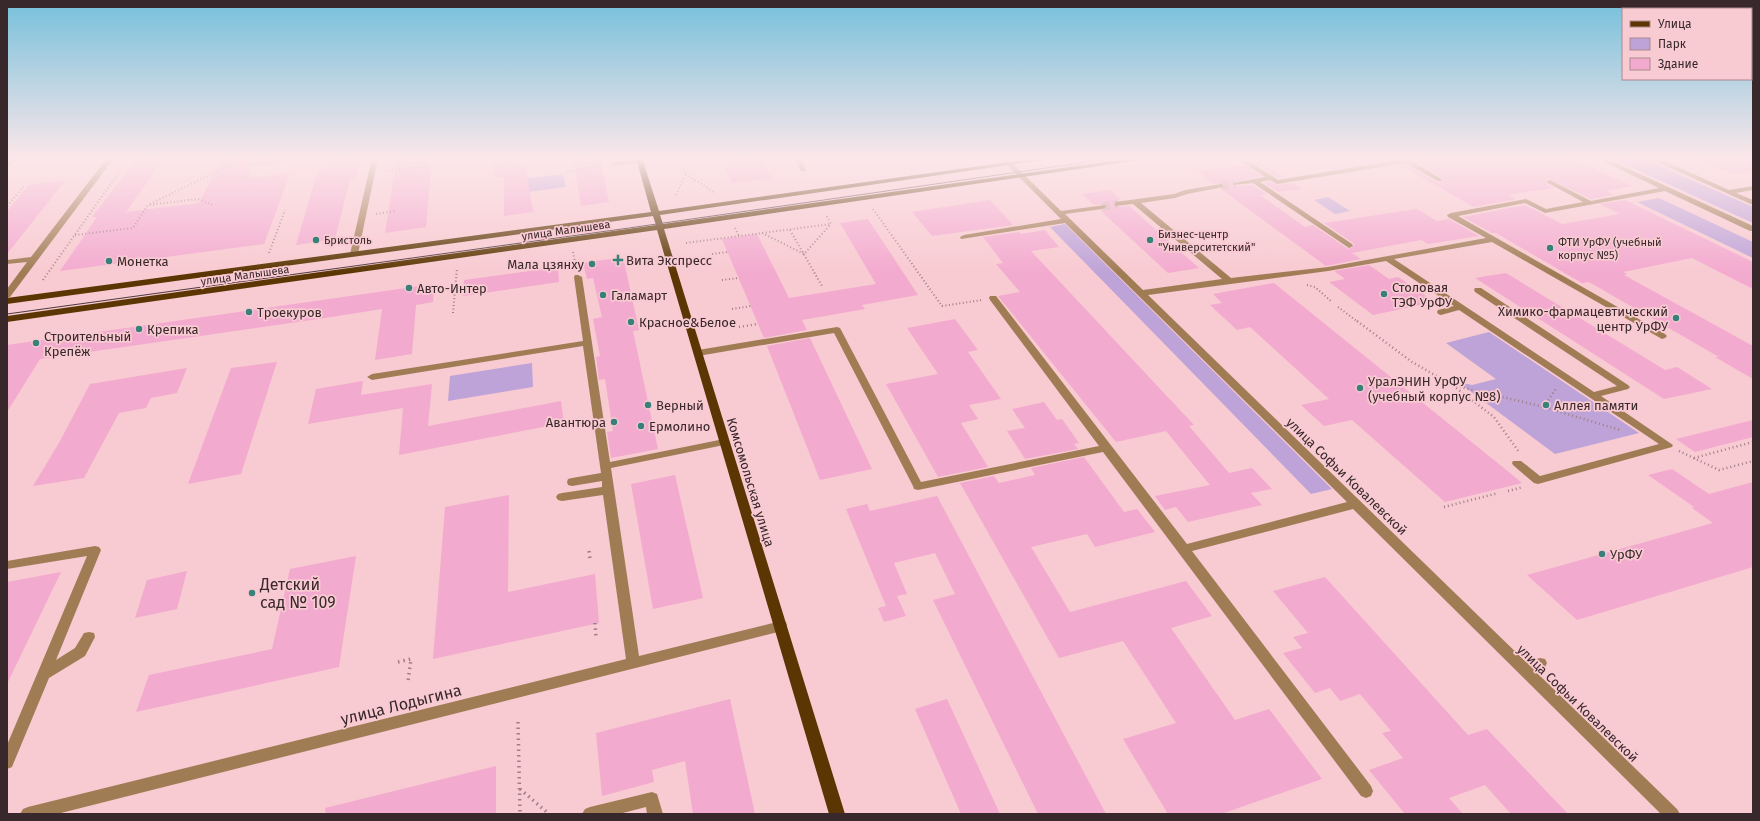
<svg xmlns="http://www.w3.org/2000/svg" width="1760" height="821" viewBox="0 0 1760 821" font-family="'Fira Sans',sans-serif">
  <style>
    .green { fill: #bea3d8 }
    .building { fill: #f3aacf }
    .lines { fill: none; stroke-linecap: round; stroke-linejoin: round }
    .minor-tunnel { stroke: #d2aab0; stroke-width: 8; stroke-dasharray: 8 4; stroke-linecap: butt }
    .path-far2 { stroke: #9f7f84; stroke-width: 2; stroke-dasharray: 1 2.5; stroke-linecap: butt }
    .path-far1 { stroke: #9f7f84; stroke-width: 2.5; stroke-dasharray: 1 3; stroke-linecap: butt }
    .path { stroke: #9f7f84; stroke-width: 3.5; stroke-dasharray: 1.5 4; stroke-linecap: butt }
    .minor { fill: #a07c55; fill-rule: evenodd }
    .major { fill: #5b3603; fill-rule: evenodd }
    .tram { stroke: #4e3a3d; stroke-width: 1 }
    .poi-dot { fill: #39807a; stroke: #f8cad1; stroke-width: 1.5 }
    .labels { text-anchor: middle; stroke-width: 3.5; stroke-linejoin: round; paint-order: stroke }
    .far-street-label { font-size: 11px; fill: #39282b; stroke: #f8cad1 }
    .far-poi-label { font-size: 11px; fill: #39282b; stroke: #f8cad1; text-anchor: start }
    .poi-label { font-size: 13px; fill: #39282b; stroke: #f8cad1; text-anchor: start }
    .street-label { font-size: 13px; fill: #39282b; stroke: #f8cad1 }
    .near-poi-label { font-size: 16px; fill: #39282b; stroke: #f8cad1; text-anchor: start }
    .near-street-label { font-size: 16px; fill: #39282b; stroke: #f8cad1 }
  </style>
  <rect width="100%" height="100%" fill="#f8cad1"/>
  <path class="green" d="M285,158L283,163L246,167L249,159Z
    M1611,158H1642L1753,207V223Z
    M563,174L566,187L506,195L505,181Z
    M1328,197L1350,211L1335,214L1314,200Z
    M1659,198L1753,242V258L1637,202Z
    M1065,224L1332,489L1311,494L1050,227Z
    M1489,332L1639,433L1555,454L1458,382L1472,385L1496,379L1446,343Z
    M532,363L533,387L448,401L450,376Z"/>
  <path class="building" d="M164,158L126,212L199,203L222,158H249L250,178L290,174L264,244L60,271L97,217H92L137,159Z
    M329,158H361L356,178L350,179L335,239L296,245L318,170H325Z
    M397,158H431L429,170H431L426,227L385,233Z
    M573,158H600L609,202L581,206Z
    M725,158H761L771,178L732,183L725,168L729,167Z
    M1411,158H1572L1632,186L1606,191L1614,195L1591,199L1549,179L1545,183L1554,188L1508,195L1516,199L1474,207L1400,165H1405L1437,182L1444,181V179Z
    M1753,158V171L1733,174L1695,159Z
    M514,160V166L525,165L533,212L504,216V177L495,178L493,163Z
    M1260,162L1284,177L1278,178L1255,163Z
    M1243,165L1261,176L1233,182L1232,186L1253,185L1267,194L1260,195L1305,227L1313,225L1348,249L1354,246L1353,243L1324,223L1417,209L1437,221L1449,219L1479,236L1428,244L1421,240L1352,253L1361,259L1326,266L1221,189L1224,188V184H1214L1197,171Z
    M65,181L7,254V211L29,185Z
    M1270,182L1277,185L1293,183L1302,189L1278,192L1264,183Z
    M1110,190L1121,200L1114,201V207L1129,206L1199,268L1168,273L1101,211L1107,207L1106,204L1094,205L1082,194Z
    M990,200L1013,225L932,236L912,212Z
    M1625,200L1753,262V289L1692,258L1623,272L1627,274L1624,275L1753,346V379L1715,357H1719L1589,282L1582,283L1496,233H1492L1463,217L1525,205L1562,224L1620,214L1600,204Z
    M868,219L918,295L862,305L865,309L802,320L807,330L764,338L722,239L757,234L789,298L876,284L840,223Z
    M1045,230L1059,247L1031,251L1194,425L1189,426L1229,473L1252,468L1272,489L1251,493L1262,505L1188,522L1176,507L1165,510L1155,496L1210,485L1166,431L1116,442L998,296L1020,292L996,264L1003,263L983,237L1019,232L1021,234Z
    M623,257L639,330L633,331L658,449L611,458L607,432L613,431L605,379L599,380L596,357L600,356L593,319L602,317L593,278L587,279L583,263Z
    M1369,265L1389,279L1398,277L1435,302L1373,315L1329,282L1345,279L1334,271Z
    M558,267L559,282L463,296L464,280Z
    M1506,273L1665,370L1677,367L1712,389L1664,399L1475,278Z
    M1274,283L1510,473L1522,483L1445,502L1352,420L1324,426L1301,405L1329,399L1250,327L1237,330L1210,305L1222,303L1213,294Z
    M434,284L433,302L416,305L412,354L375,360L382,309L325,318L40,359L7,412V345Z
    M955,319L978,350L968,352L1001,399L969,405L978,419L961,423L988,467L938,477L886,384L938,374L907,328Z
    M810,338L872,469L820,480L767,346Z
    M277,362L241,474L188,484L231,368Z
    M187,368L177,393L151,398L146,408L119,413L84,478L33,486L59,443L90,384Z
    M363,381L361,395L432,384L428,426L561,401L564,423L399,455L403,408L308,424L316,389Z
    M1044,402L1057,420L1062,419L1079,443L1074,444L1078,449L1025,459L1007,431L1025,428L1012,409Z
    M1753,420V437L1695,452L1676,439Z
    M1084,457L1124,512L1137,509L1155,532L1095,547L1087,534L1031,547L1070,612L1186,581L1212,616L1171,628L1235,720L1269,709L1322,779L1221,814H1168L1123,739L1176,723L1123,641L1059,658L960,483L994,476L999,483L1035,475L1031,468Z
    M1672,469L1709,494L1753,482V567L1577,620L1527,575L1713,523L1692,508L1694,507L1648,475Z
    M675,475L703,598L653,609L631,484Z
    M509,495L508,592L595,574L599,623L433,659L445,507Z
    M937,496L1106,814H1038L933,600L955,594L935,553L894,563L907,594L897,596L906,616L884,622L878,608L886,606L846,509L867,504L870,511Z
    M356,556L339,667L136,712L149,675L272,649L290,569Z
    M187,571L177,609L135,618L147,580Z
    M61,572L7,684V582Z
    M1325,577L1468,735L1487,729L1568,814H1511L1485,785L1449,798L1463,814H1405L1369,770L1403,758L1382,733L1391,731L1360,694L1340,701L1330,688L1315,693L1283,653L1302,648L1293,637L1308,633L1273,591Z
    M730,699L755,814H693L685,761L652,770L654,782L602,796L596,733Z
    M947,699L1000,814H961L915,709Z
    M496,766V814H326L325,808Z"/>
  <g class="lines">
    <path class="minor-tunnel" d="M1221,186L1235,184
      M1102,207L1118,204"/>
    <path class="path-far2" d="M307,158L315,162L316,158
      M912,158L919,165
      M385,171L440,165
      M566,172L601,166
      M686,174L715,193
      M676,195L686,174L680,158
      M150,204L245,158
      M7,206L24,186
      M873,209L942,306L982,300
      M376,214L396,211
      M735,228L739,236
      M790,230L822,286
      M762,233L804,254L831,224
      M75,235L133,228L148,205L198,199L213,205
      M686,243L831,224L826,215
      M573,252L576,267
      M269,253L285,210
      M712,254L727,252
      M43,280L129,158
      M722,280L739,278
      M1307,285L1315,287L1332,302
      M1338,307L1358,322
      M732,309L751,306
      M453,313L457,268
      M1587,315L1597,313"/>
    <path class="path-far1" d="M1357,321L1412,362L1452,385L1494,417L1519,452
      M739,327L758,324
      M1452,385L1544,407L1620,430
      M1544,407L1557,387
      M1679,451L1719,470L1753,461
      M1694,458L1753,442
      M1508,491L1523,487
      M1444,507L1498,493"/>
    <path class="path" d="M589,551L590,559
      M595,623L596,637
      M398,662L411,659L408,681
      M518,722L520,814
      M520,789L549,814"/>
    <path class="minor" d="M14,158H25L7,165V161Z
      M107,158H114L10,297L7,298V289L27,262L7,264V260L31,257Z
      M372,158H378L358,254L354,256L350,254Z
      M793,158H800L806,170L805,171H801Z
      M1000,158H1007L1061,211L1105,205L1106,207L1102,209L1065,214L1143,290L1222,279L1133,204L1115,206V202L1174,194L1185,190L1221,184L1223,185V187L1187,194L1175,198L1141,203L1231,278L1328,267L1486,238L1448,217L1447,215L1451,213L1526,199L1546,209L1583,202L1548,183L1546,182L1550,180L1591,201L1659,188L1596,158H1605L1753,226V231H1750L1665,191L1545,213L1525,203L1458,216L1665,334L1667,336L1665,338L1662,339L1492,242L1394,259L1594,392L1617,386L1475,292L1474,290L1475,288H1481L1628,385L1630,387L1628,389L1601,396L1673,445L1672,447L1538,484L1534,483L1513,465L1512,463L1513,461H1521L1540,476L1659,444L1459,310L1441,315L1438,314L1437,312L1438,310L1454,306L1386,261L1328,271L1148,295L1526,662L1540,658L1545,659L1547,663L1545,667L1534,670L1677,809L1680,814H1661L1353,509L1192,551L1371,786L1373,791L1371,796L1366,798L1361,796L1103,452L918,490L914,489L913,486L834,333L698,356L693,353L698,350L837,327L840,328L921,482L1099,446L990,300L989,298L990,296H996L1187,544L1347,502L1065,223L961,239L960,237L964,235L1061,219Z
      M1236,158H1244L1278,180L1399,160L1398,158H1407L1443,180L1438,181L1405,163L1277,184L1270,180L1260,182L1352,244L1353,246L1349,248L1253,183L1233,185V183L1265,177Z
      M1648,158H1658L1729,190L1753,186V190L1736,193L1753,200V205Z
      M640,159L642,160V162L613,166L610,164L613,162Z
      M575,275H578L582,277L610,462L724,439L729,442L724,445L611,468L639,656L781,621L786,622L787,626L786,630L57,814H20L23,809L28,807L626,659L603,495L562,501L558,500L556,497L558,494L562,493L602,487V481L572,486L568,485L567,482L568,479L572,478L601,473L583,346L372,380L367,377L372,374L583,341L574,277Z
      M95,546L99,547L101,550L56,660L75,648L84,633L89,632L94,633L95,637L85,656L49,678L14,762L12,767L7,769V745L87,556L7,569V561Z
      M652,792L657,794L663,814H647L646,807L619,814H582L585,809L590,807Z"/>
    <path class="major" d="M636,158H642L659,211L1037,158H1058L660,215L663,224L1133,158H1154L664,229L845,814H829L657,230L7,322V316L656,225L653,216L7,304V298L651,212Z"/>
    <path class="tram" d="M7,314L629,228L1116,158"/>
  </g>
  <linearGradient id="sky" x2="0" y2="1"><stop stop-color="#76c0db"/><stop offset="0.58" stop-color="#fce7ea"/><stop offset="1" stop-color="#fce7ea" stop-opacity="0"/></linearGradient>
  <rect width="1760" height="273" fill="url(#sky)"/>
  <g class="poi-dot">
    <circle cx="316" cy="240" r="4"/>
    <circle cx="1150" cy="240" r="4"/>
    <circle cx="1550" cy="248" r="4"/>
    <path d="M616 254h4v4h4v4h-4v4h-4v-4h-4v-4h4z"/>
    <circle cx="109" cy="261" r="4"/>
    <circle cx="592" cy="264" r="4"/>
    <circle cx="409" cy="288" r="4"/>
    <circle cx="1384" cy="294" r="4"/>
    <circle cx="603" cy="295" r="4"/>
    <circle cx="249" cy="312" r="4"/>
    <circle cx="1676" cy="318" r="4"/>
    <circle cx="631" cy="322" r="4"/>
    <circle cx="139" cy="329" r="4"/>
    <circle cx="36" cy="343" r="4"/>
    <circle cx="1360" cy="388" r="4"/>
    <circle cx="648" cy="405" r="4"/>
    <circle cx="1546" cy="405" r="4"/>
    <circle cx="614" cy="422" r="4"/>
    <circle cx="641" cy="426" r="4"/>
    <circle cx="1602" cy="554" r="4"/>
    <circle cx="252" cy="593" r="4"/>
  </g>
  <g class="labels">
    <g class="far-street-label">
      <text transform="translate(566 230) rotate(-8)" y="4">улица Малышева</text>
      <text transform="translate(245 275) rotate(-8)" y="4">улица Малышева</text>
    </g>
    <g class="far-poi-label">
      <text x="1158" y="238">Бизнес-центр<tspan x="1158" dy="13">"Университетский"</tspan></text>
      <text x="324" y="244">Бристоль</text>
      <text x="1558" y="246">ФТИ УрФУ (учебный<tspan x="1558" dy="13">корпус №5)</tspan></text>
    </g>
    <g class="poi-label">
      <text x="626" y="265">Вита Экспресс</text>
      <text x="117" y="266">Монетка</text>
      <text x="584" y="269" text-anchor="end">Мала цзянху</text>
      <text x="1392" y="292">Столовая<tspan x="1392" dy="15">ТЭФ УрФУ</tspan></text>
      <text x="417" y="293">Авто-Интер</text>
      <text x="611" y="300">Галамарт</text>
      <text x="1668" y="316" text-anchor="end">Химико-фармацевтический<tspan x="1668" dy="15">центр УрФУ</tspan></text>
      <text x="257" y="317">Троекуров</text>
      <text x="639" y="327">Красное&amp;Белое</text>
      <text x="147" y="334">Крепика</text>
      <text x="44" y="341">Строительный<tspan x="44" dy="15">Крепёж</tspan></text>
      <text x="1368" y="386">УралЭНИН УрФУ<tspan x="1368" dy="15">(учебный корпус №8)</tspan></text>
      <text x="656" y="410">Верный</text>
      <text x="1554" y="410">Аллея памяти</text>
      <text x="606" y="427" text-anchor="end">Авантюра</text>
      <text x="649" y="431">Ермолино</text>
      <text x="1610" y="559">УрФУ</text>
    </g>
    <g class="street-label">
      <text transform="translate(1347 476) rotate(44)" y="5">улица Софьи Ковалевской</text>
      <text transform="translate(751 482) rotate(73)" y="5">Комсомольская улица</text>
      <text transform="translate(1578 703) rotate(44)" y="5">улица Софьи Ковалевской</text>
    </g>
    <g class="near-poi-label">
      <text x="260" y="590">Детский<tspan x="260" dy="18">сад № 109</tspan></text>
    </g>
    <g class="near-street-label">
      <text transform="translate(401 704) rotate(-14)" y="6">улица Лодыгина</text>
    </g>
  </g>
  <rect width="1760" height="821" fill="none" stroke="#39282b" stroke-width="16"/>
  <rect x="1622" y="8" width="130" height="72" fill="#f8cad1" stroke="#ac898f"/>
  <rect x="1630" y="21" width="20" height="6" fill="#5b3603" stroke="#ac898f"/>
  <text x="1658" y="28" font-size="12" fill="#39282b">Улица</text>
  <rect x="1630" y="38" width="20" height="12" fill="#bea3d8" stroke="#ac898f"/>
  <text x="1658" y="48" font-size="12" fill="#39282b">Парк</text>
  <rect x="1630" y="58" width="20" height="12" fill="#f3aacf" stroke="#ac898f"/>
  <text x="1658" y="68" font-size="12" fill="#39282b">Здание</text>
</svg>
